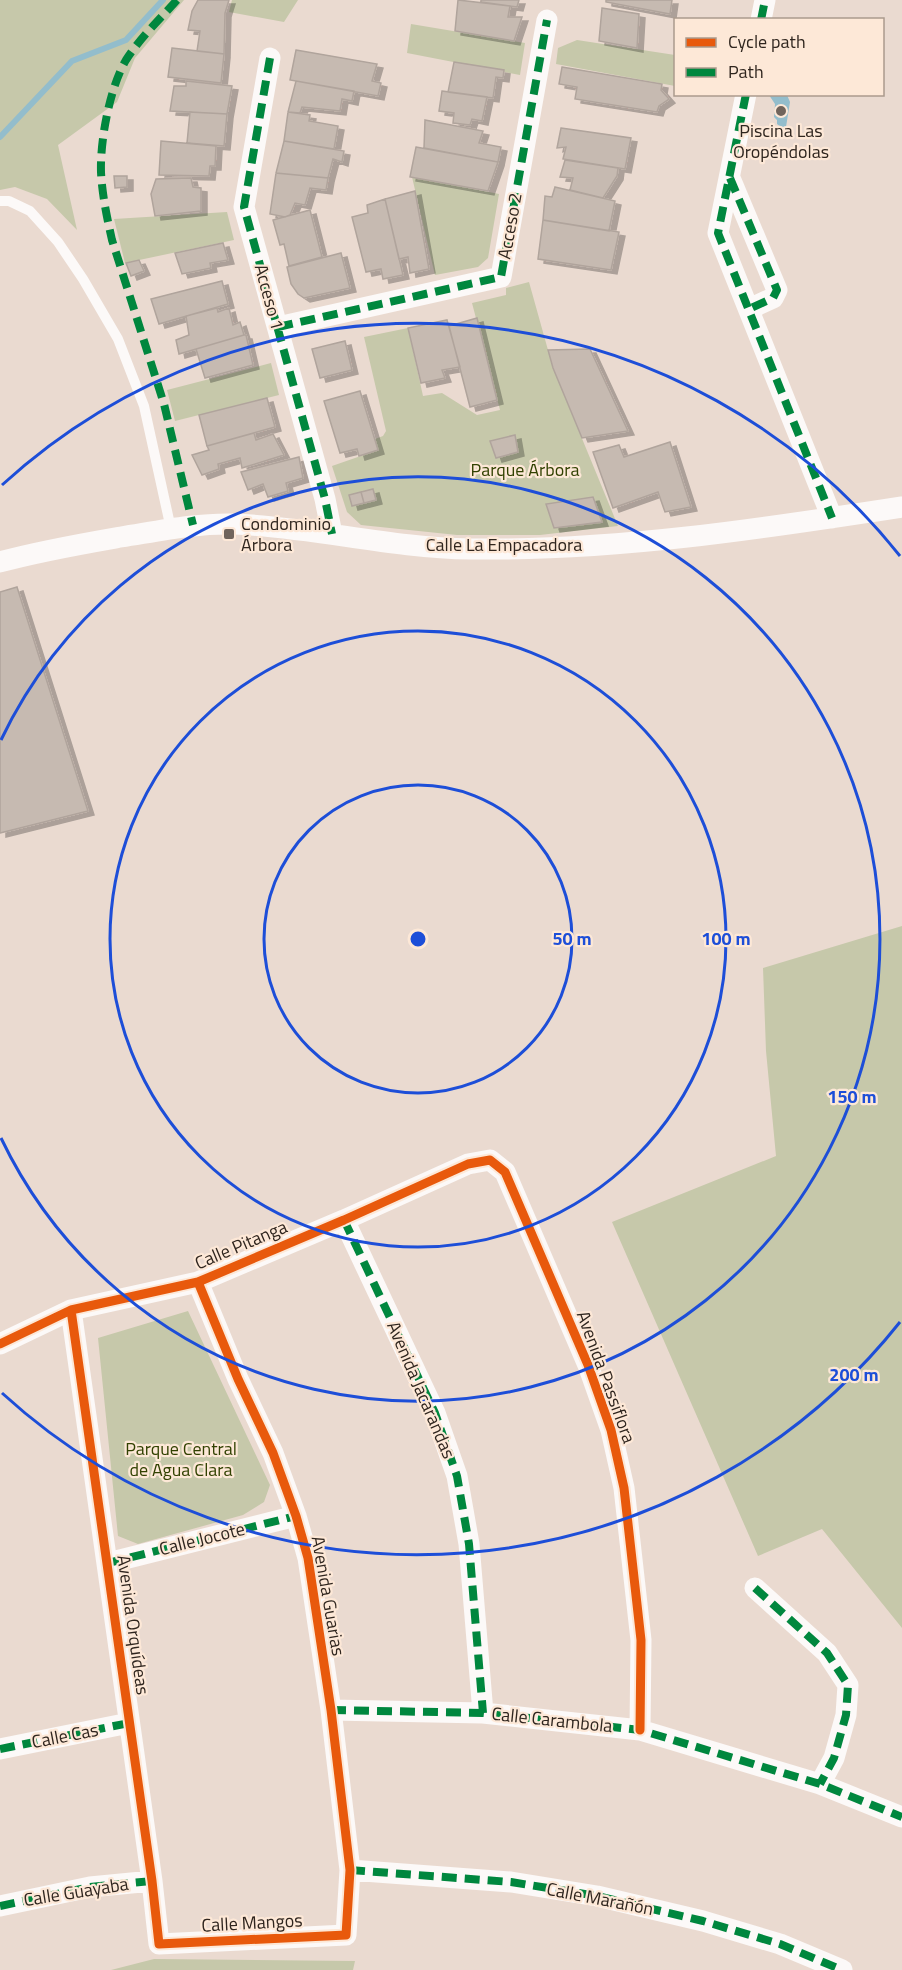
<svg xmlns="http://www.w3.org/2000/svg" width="902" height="1970" viewBox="0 0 902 1970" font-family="'Titillium Web',sans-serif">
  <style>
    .green { fill: #c6c8aa }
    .water { fill: #93bdcc }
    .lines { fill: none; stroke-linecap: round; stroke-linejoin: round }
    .stream { stroke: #93bdcc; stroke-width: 6 }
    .building { fill: #c6bab1; stroke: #b0a49c; stroke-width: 1.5; filter: url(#shadow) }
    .service { stroke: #fcf9f8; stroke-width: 10 }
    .minor { stroke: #fcf9f8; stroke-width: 21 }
    .quiet { stroke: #00873e; stroke-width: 8; stroke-dasharray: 15 8; stroke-linecap: butt }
    .cycleway-casing { stroke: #fde8d7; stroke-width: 13 }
    .cycleway { stroke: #e8590c; stroke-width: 9 }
    .ring { fill: none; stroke: #1d4ed8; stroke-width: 3 }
    .poi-dot { fill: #70645c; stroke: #fde8d7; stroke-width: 2 }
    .labels { text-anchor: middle; stroke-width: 4.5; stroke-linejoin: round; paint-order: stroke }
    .poi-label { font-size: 18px; fill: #2f251e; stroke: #fde8d7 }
    .street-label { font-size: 18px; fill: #2f251e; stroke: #fde8d7 }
    .park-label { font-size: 18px; fill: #314101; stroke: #fde8d7 }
    .centre { fill: #1d4ed8; stroke: #fde8d7; stroke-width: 3 }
    .ring-label { font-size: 18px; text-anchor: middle; font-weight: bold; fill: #1d4ed8; stroke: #fde8d7; stroke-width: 4.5; stroke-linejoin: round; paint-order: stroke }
  </style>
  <defs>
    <filter id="shadow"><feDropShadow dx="6" dy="4" stdDeviation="0" flood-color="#0004"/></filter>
  </defs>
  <rect width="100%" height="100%" fill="#eadad0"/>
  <path class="green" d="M0,0H184L135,58L117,102L58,145L77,230L47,199L15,187L0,190Z
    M232,0H298L284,22L229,12Z
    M411,24L525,43L520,75L407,53Z
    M577,40L675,55V86L556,64L558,48Z
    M412,177L499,194L488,258L478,267L435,275Z
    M227,212L234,240L125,263L114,219Z
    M529,282L553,368L618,526L540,535H457L361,525L347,512L332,466L378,450L375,439L383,436L386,431L364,337L408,328L423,396L442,393L477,415L500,410L472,303L506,295V288Z
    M271,363L279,395L175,421L167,390Z
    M902,926V1628L822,1529L758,1556L612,1222L776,1156L766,1051L763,968Z
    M188,1311L270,1485L264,1502L243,1515L138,1544L118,1536L98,1338Z
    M154,1959L355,1961L353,1970H111Z"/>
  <path class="water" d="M769,95H787L790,102L786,127L782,128L777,124V120L774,117L775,104Z"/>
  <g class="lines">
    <path class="stream" d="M0,137L72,61L126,40L163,0"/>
  </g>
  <path class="building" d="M198,0H229L225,13L224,54L197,51L200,31L188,30L192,11Z
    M458,0L510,6L508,17H522L514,41L455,31Z
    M481,0H519L517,7L481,2Z
    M606,0H672L670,14L606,2Z
    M602,8L639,14L637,48L599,41Z
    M172,48L224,54L221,83L168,77Z
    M296,50L377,64L372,81L381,83L378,96L290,80Z
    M454,62L504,70L503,78L496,77L493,98L448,92Z
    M562,67L662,84L661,90L669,99L659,106L657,112L575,99L577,87L559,84Z
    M186,81L232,86L227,114L170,111L174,86H186Z
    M296,81L354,91L352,101L342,99L340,111L302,107L300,113L288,112Z
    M442,91L487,97L482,121L472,119L470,125L453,123L454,113L439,111Z
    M190,112L227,114L224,146L187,143Z
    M288,112L310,115L309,121L338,126L334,149L284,141Z
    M425,120L483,131L479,143L501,147L498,162L424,148Z
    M561,128L631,138L625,169L563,159L566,147L557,148Z
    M161,141L216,146L215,166H210L209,176L159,175Z
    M284,141L344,151L342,162L333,159L328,178L276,173Z
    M416,147L498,162L488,191L410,177Z
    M565,160L618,168L617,176L603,198L570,190L573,178L560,177Z
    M276,173L328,178L326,190L310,188L305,205L295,203L290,215L285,217L270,214Z
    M114,176H127V187L115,188Z
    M191,178L193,187L201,188V211L155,216L151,194L156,179Z
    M555,187L615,201L609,231L543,220L545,196L552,197Z
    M415,191L429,269L410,273L408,257L399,259L385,199Z
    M385,199L403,275L383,279L381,269L366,272L352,217L368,213L367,205Z
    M310,210L322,257L289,266L284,244L280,245L273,220Z
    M543,220L619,232L611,270L538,259Z
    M223,243L228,260L210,263L211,268L182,274L175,253Z
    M341,253L350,288L304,298L298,294L291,284L287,267Z
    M139,260L144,271L131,276L126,263Z
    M222,281L228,304L159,324L151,299Z
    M217,308L218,312L229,308L233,325L240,322L244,335L179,354L176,340L189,335L186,316Z
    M477,318L497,400L470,407L449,326Z
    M447,320L460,367L442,370L445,378L421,383L408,328Z
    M244,335H246L253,365L205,378L196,349Z
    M345,341L352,370L320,378L312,349Z
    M590,349L628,431L582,438L553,368L548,350Z
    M360,391L378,450L359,456L357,449L340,453L324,401Z
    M267,398L275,427L207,446L199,415Z
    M254,433L256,440L273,434L284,455L242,468L240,458L218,464L219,469L202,475L192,455L209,450L207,446Z
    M515,435L518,452L496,458L490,441Z
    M670,442L691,507L665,512L658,492L613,508L593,452L619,445L624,457Z
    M299,457L303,478L286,483L288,491L268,497L263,484L248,490L241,472Z
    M373,489L376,500L364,503L361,492Z
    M361,492L364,503L352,506L349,495Z
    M593,497L602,522L554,528L546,504Z
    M17,587L88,811L0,833V592Z"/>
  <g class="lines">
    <path class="service" d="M0,201H9L30,211L58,242L83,279L118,339L144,406L171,529"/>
    <path class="minor" d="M761,20L765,0
      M270,58L244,207L325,499L332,534
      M746,94L718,233L832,518
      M730,178L777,290L773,298L749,309
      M278,327L501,277L547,20
      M0,562C40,551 81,544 121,537C159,531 196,523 234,524C313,527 391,548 470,549C615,551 760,529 902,507
      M344,1220L435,1413L457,1476L469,1544L483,1713
      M71,1310L152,1881L159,1944L346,1935L350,1870L331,1710L308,1558L296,1516L273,1453L238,1379L198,1282
      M0,1344L71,1310L198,1282L344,1220L468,1164L490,1160L505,1172L588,1365L611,1430L624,1488L641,1640L640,1730
      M108,1563L296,1516
      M755,1588L827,1653L848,1685L846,1715L834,1758L820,1784
      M331,1710L483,1713L640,1730L820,1784L902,1817
      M0,1749L129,1723
      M350,1870L511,1882L597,1896L703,1921L780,1944L842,1970
      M0,1906L90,1887L152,1881"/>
    <path class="quiet" d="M177,0C160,19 140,38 126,60C110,87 100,140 101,172C102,194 107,218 112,240L164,404L193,525
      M761,20L765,0
      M270,58L244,207L325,499L332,534
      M746,94L718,233L832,518
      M730,178L777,290L773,298L749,309
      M278,327L501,277L547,20
      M344,1220L435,1413L457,1476L469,1544L483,1713
      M108,1563L296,1516
      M755,1588L827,1653L848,1685L846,1715L834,1758L820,1784
      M331,1710L483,1713L640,1730L820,1784L902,1817
      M0,1749L129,1723
      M350,1870L511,1882L597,1896L703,1921L780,1944L842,1970
      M0,1906L90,1887L152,1881"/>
    <defs>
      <path id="cycleway" d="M71,1310L152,1881L159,1944L346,1935L350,1870L331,1710L308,1558L296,1516L273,1453L238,1379L198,1282
        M0,1344L71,1310L198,1282L344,1220L468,1164L490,1160L505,1172L588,1365L611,1430L624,1488L641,1640L640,1730"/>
    </defs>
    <use href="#cycleway" class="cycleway-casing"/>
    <use href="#cycleway" class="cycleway"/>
  </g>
  <g class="ring">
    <circle cx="418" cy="939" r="154"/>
    <circle cx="418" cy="939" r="308"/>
    <path d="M1 740A462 462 0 1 1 1 1138"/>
    <path d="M900 1322A616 616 0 0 1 2 1393M2 485A616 616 0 0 1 900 556"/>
  </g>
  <g class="poi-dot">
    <circle cx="781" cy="111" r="6"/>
    <rect x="223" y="528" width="12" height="12" rx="3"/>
  </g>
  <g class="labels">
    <g class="poi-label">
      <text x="781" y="137">Piscina Las<tspan x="781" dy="21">Oropéndolas</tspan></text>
      <text x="241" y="530" text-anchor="start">Condominio<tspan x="241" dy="21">Árbora</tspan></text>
    </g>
    <g class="street-label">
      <text transform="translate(510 226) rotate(-80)" y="6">Acceso 2</text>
      <text transform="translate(269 297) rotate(75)" y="6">Acceso 1</text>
      <text x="504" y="551">Calle La Empacadora</text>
      <text transform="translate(241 1245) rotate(-23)" y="6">Calle Pitanga</text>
      <text transform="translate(606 1377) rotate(70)" y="6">Avenida Passiflora</text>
      <text transform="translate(421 1390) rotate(67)" y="6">Avenida Jacarandas</text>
      <text transform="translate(202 1539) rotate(-14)" y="6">Calle Jocote</text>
      <text transform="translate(328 1596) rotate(80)" y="6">Avenida Guarias</text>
      <text transform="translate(133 1625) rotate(82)" y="6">Avenida Orquídeas</text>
      <text transform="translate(552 1720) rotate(6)" y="6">Calle Carambola</text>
      <text transform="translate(65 1736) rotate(-11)" y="6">Calle Cas</text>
      <text transform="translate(76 1892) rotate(-9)" y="6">Calle Guayaba</text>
      <text transform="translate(600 1899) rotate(11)" y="6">Calle Marañón</text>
      <text transform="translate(252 1923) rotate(-3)" y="6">Calle Mangos</text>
    </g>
    <g class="park-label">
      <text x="525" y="476">Parque Árbora</text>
      <text x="181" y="1455">Parque Central<tspan x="181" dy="21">de Agua Clara</tspan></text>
    </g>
  </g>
  <circle cx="418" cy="939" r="9" class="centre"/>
  <g class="ring-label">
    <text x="572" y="945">50 m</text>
    <text x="726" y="945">100 m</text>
    <text x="852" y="1103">150 m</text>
    <text x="854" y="1381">200 m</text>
  </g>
  <rect x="674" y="18" width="210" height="78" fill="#fde8d7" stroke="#ab9a8d" stroke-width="1.5"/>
  <rect x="686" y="38" width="30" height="9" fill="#e8590c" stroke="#ab9a8d" stroke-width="1.5"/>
  <text x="728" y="48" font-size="18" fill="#2f251e">Cycle path</text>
  <rect x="686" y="68" width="30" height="9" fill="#00873e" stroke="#ab9a8d" stroke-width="1.5"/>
  <text x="728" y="78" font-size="18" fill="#2f251e">Path</text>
</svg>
